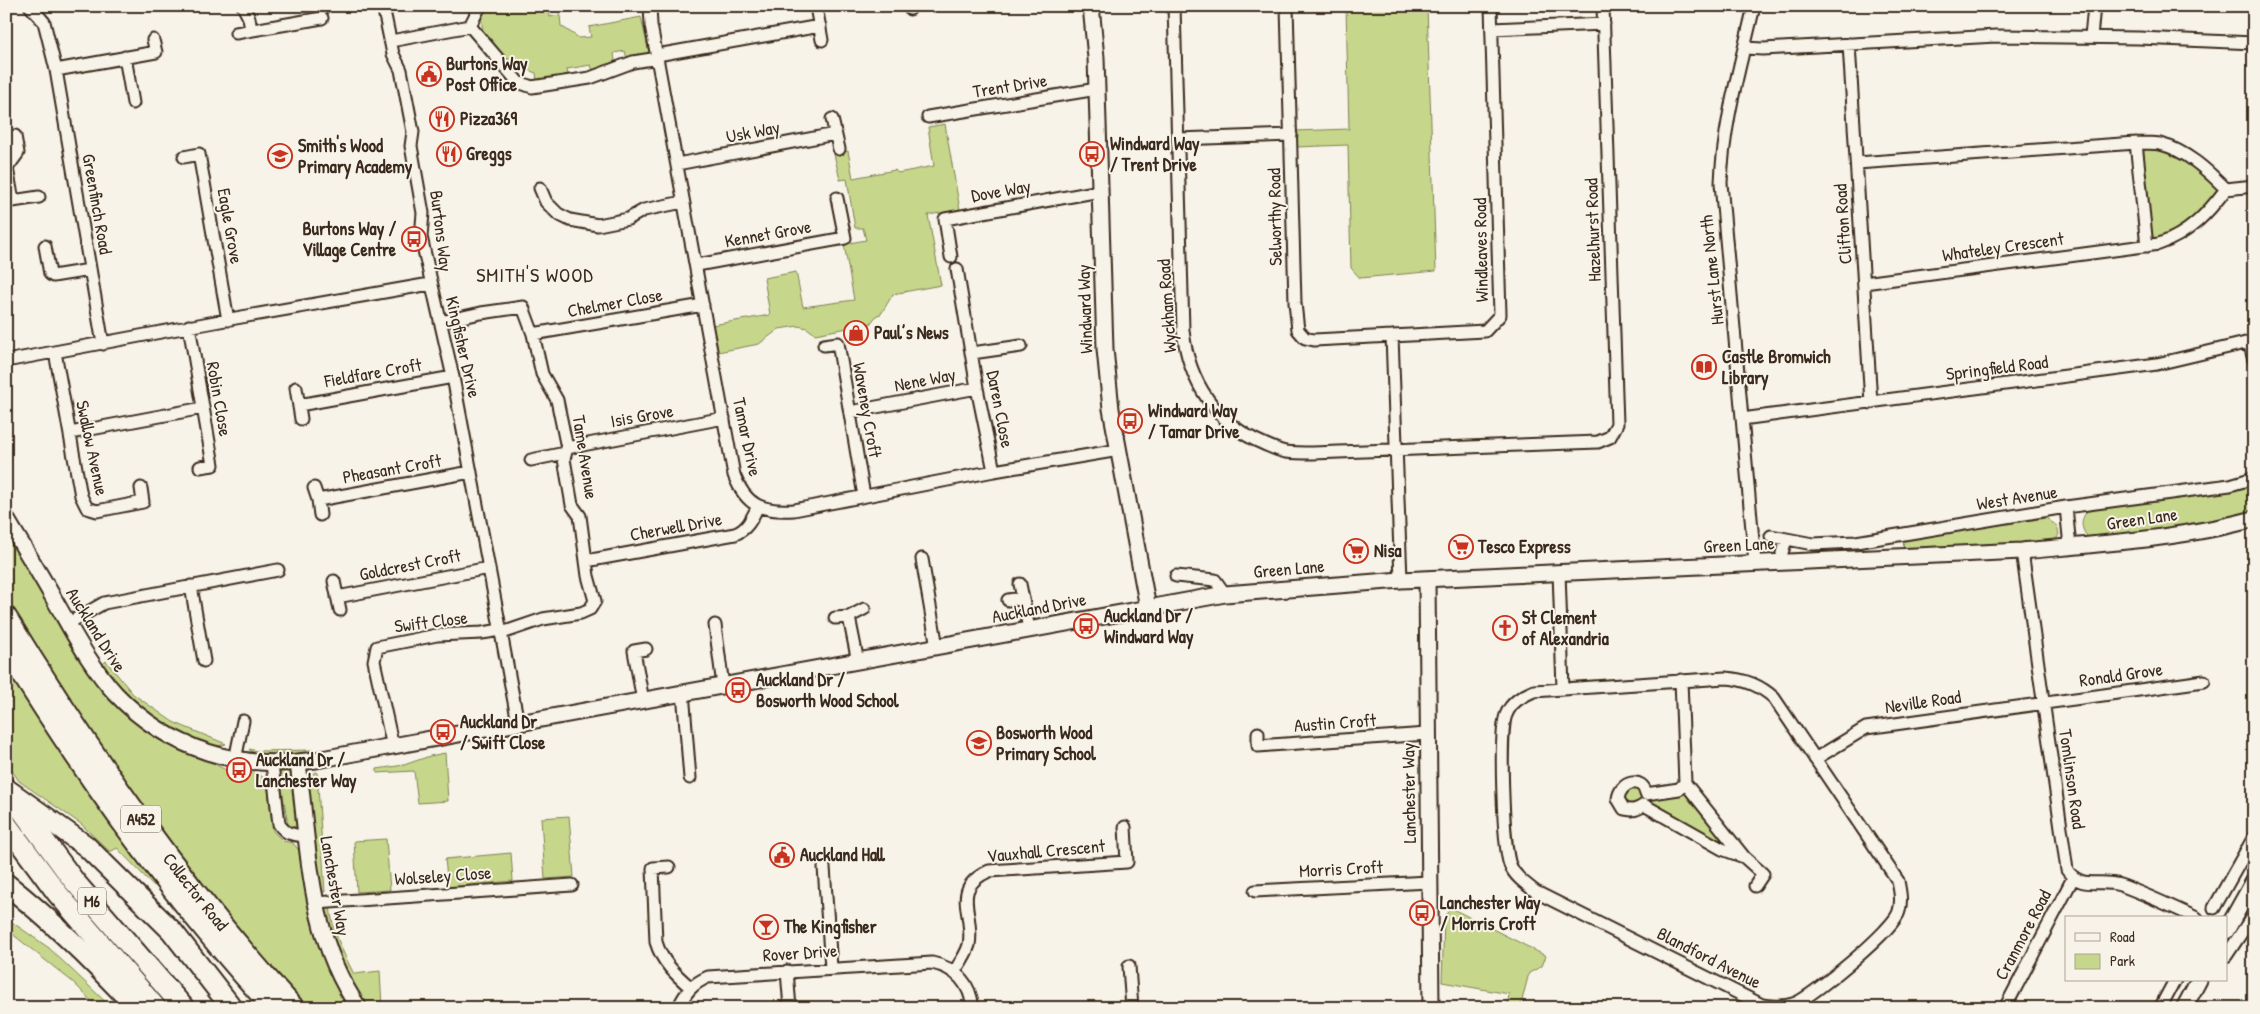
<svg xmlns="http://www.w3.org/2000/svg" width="2260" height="1014" viewBox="0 0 2260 1014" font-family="'Patrick Hand',sans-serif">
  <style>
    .green { fill: #c6d78b; stroke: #808054 }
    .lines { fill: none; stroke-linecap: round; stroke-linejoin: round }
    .street-casing { stroke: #3b2a1e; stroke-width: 15 }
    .secondary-casing { stroke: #3b2a1e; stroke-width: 19 }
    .highway-casing { stroke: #3b2a1e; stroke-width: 24 }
    .street { stroke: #f7f3e8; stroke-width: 11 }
    .secondary { stroke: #f7f3e8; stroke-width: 15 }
    .highway { stroke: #f7f3e8; stroke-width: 20 }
    .labels { text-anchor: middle; stroke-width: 4; stroke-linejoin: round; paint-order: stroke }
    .shield { fill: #f7f3e8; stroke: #73665b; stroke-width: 1 }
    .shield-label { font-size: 16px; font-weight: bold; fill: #3b2a1e }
    .poi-label { font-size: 18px; font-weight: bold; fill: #3b2a1e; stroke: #f7f3e8; text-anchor: start }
    .street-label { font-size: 18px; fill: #3b2a1e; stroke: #f7f3e8 }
    .quarter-label { font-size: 20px; letter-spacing: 1px; fill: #3b2a1e; stroke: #f7f3e8 }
  </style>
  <rect width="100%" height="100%" fill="#f7f3e8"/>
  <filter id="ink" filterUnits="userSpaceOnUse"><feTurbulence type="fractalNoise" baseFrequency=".02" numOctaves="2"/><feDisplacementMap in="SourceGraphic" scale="10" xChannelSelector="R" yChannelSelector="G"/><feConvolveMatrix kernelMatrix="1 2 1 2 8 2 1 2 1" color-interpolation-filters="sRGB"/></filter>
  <g filter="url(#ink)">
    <path class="green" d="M497,6L549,7L550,17L560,15L561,26L579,38L591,37L589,27L641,17L649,53L627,59L625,51L614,53L615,61L593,71L591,65L567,69L568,76L537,82L536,73L522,68L514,59L509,63L483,33L481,15L487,8Z
      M1346,6H1427L1436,271L1360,278L1351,268L1348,145L1296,147L1295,131L1349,129Z
      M945,124L960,210L928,215L941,285L893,294L881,314L877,315L870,324L815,334L807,328L798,326L779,329L759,344L718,352L712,325L770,315L764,278L796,272L803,307L854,300L844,244L866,240L863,228H855L847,179L840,180L834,154L848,151L853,178L895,170L898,173L934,166L928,127Z
      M2155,148C2179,159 2204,168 2218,191C2202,212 2179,238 2150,239L2141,155L2144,149Z
      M2254,484V513L2228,520L2089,539C2081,529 2079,521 2088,510L2221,492Z
      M2046,518L2057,526L2059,534L2055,542L1904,552L1903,539Z
      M6,527L86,667L205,757C211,761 219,767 226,770C240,775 256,768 267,781L273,831L283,841L293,843L301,853L354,1008H306L231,925L171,843L145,813L6,604Z
      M6,661L161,888L153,885L117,848L110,852L81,824L19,781L6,762Z
      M106,661L133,694L173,722L226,744C197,756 137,707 117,687C111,681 106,673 101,666Z
      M249,749L257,751L313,750L314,755L256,757Z
      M445,753L448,801L418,803L414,771L377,773V769L404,765L430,756Z
      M282,769L291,773L296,783L299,822L296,826L291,827L288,825L279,772Z
      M317,772L325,892L318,890L307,775Z
      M1637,788L1642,795L1640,803L1627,806L1622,794L1624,790Z
      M1685,792L1734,851L1652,805L1651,801L1673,793Z
      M569,816L574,877L545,879L541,818Z
      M386,839L390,890L357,892L354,841Z
      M511,853L513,881L448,887L445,859Z
      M330,906C332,930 343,953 354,974L380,971L382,1007L404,1005V1008H371L357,994L332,945L325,907Z
      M1451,908L1546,956L1542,966L1529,973L1520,1008H1507L1509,994L1442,982L1444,917Z
      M6,918L49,948L112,1008H98L74,983L6,929Z"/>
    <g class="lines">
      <defs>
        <path id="street" d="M30,6L44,22L56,70L103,344
          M243,6L249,18L251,30
          M383,6L393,54L401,70L413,132L411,146L423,213L421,237L453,377L518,723
          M650,6L651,25L734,475C746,506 762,512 794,510L994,471L1119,450
          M909,6L910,9
          M1174,6L1183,330C1188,381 1216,424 1264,444C1271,447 1279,451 1286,452C1295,453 1304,453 1313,453L1598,442L1610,437L1617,424L1603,6
          M1287,6L1295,303L1298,330L1305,338L1314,340L1392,336
          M1754,6C1741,64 1723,123 1721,183L1755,563
          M817,12L822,40
          M470,26L480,6
          M1492,29L1604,24
          M236,33L322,18
          M2091,37L2094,6
          M391,41L470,26L518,82L532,87L590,78L633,62L658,58
          M1849,44L1871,403
          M1745,48L1763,49L1996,36L2139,38L2254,43
          M657,55L820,26
          M125,57L133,103
          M56,70L156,52L153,40
          M928,117L1097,89
          M832,119L839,149
          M1178,139L1291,135
          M2136,143L2147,246
          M184,157L199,154L228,320
          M1857,163L2136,143C2144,143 2152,143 2160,144C2186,150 2208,171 2226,189
          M677,164L835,134
          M540,188L546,202L558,214L570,220L598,225L628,219L644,210L683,202
          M13,201L7,168L18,153L15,136
          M6,202L39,197
          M45,246L50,274L53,276L90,270
          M951,257L945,219L1100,191
          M697,265L845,238L837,198
          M957,269L977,388L994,471
          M1864,283L2159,244C2189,234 2208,213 2226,189L2254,186
          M440,322L481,313L523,307L533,334L542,374L557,400L567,448L564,459L572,505L580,516L588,576L595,601L590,609L581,613L543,619L502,633
          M189,326L213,465L200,467
          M533,334L703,305
          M2249,342L2254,360
          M824,345L838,343L864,496
          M55,352L81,496L87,508L97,511L143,502L141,488
          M972,353L1021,346
          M6,361L236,318L430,284
          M296,388L301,419
          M299,405L453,377
          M850,412L977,388
          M1742,419L2157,364L2254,341
          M70,433L203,408
          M567,448L724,418
          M531,460L565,453
          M314,488L318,500L320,515
          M318,500L471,472
          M2066,507L2070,547
          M1771,536L1813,544L1856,542L2066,507L2230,485L2254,478
          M2022,551L2067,870C2082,891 2099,878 2120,885C2146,894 2172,907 2197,918
          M1782,553L1786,540
          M922,559L937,647
          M586,561L735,534C748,529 752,518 758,506
          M1559,572L1563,689
          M1176,576L1215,580L1225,594
          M1401,580L1392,336L1485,331L1500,315L1491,6
          M334,581L340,610
          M1020,584L1029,629
          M191,586L204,661
          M337,597L489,568
          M1008,600L1023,598
          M849,617L858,662
          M835,618L849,617L864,609
          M67,624L104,603L278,570
          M715,625L723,686
          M1725,678C1744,679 1760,685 1774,698L1898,881C1900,891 1902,901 1899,911C1895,929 1814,995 1796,1003C1785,1007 1774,1007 1762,1005L1536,892C1526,884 1515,877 1510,865C1503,846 1499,732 1506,715C1511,702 1522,696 1534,691Z
          M1681,680L1685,783L1744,857L1722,849L1644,805C1637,810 1633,811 1624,809L1618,799C1620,781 1643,776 1646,794L1679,789L1685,783
          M683,692L690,778
          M643,701L634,651L646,649
          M1258,733V746L1427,734
          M393,747L374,661L377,647L437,635L482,633L501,630
          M1815,759L1866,728L2204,681
          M235,760L243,721
          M272,764L279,824C286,835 294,835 306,836
          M1744,857L1763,874L1755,886
          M669,867L653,868L656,942C662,962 675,974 690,987
          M824,867L831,968
          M1255,891L1429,882
          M316,903L572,885
          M2214,908L2254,837
          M2226,956L2254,914
          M1129,966L1132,1008
          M787,971L790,1008
          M954,972C960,963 966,955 969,945C975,913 949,889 989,871L1127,862L1125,827
          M678,1008C686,992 692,984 708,977L932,963C956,968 970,983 973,1008
          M2005,1008L2073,878
          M2160,1008L2175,980"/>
        <path id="secondary" d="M1091,6L1096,58L1105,349L1111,409L1148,608
          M6,518C22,545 39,572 54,599C73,632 90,666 116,694C169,750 241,771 316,760L1225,594L1401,580L2022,551C2098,544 2180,539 2254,519
          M1427,579L1431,1008
          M298,763C309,847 308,936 359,1008
          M2226,931L2254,881
          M2184,1008L2199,980"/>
        <g id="highway">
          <path id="s1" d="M6,617C91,755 184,889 294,1008"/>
          <path d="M6,648C84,775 172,898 273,1008"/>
          <path d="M6,789L86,846L172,931L232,1008"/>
          <path d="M15,801L74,881L184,1008"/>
          <path d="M6,824L58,894L156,1008"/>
          <path d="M6,884C53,921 96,964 137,1008"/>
        </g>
      </defs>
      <use href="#street" class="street-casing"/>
      <use href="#secondary" class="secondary-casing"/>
      <use href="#highway" class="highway-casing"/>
      <use href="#street" class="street"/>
      <use href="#secondary" class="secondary"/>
      <use href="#highway" class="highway"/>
    </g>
  </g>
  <defs>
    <symbol id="civic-ring" viewBox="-11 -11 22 22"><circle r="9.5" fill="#f7f3e8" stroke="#c8321e" stroke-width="1.5"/><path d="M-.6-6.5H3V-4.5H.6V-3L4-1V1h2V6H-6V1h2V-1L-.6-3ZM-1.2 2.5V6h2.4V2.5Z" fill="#c8321e"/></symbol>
    <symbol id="restaurant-ring" viewBox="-11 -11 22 22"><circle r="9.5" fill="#f7f3e8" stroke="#c8321e" stroke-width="1.5"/><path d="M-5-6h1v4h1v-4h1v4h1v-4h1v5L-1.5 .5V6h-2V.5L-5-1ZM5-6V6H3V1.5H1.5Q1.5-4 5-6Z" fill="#c8321e"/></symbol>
    <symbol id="bus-ring" viewBox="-11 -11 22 22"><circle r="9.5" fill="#f7f3e8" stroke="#c8321e" stroke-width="1.5"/><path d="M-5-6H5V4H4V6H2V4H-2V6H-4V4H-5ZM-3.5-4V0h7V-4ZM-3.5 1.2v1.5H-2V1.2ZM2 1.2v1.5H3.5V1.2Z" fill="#c8321e"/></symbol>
    <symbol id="school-ring" viewBox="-11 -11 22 22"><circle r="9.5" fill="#f7f3e8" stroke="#c8321e" stroke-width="1.5"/><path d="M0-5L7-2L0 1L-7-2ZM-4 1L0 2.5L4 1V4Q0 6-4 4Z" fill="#c8321e"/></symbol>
    <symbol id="shop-ring" viewBox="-11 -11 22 22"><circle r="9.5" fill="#f7f3e8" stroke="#c8321e" stroke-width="1.5"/><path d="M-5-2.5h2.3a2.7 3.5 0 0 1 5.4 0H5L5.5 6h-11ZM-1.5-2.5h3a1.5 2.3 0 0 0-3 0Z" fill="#c8321e"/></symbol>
    <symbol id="library-ring" viewBox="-11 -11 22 22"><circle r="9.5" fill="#f7f3e8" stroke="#c8321e" stroke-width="1.5"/><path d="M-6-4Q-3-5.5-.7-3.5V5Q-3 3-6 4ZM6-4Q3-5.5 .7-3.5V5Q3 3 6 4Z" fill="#c8321e"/></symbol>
    <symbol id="supermarket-ring" viewBox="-11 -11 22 22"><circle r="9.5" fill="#f7f3e8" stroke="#c8321e" stroke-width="1.5"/><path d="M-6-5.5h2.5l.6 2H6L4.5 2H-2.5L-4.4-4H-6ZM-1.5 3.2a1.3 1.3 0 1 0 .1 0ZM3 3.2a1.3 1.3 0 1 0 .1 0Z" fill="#c8321e"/></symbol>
    <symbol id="church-ring" viewBox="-11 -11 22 22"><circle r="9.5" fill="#f7f3e8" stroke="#c8321e" stroke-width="1.5"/><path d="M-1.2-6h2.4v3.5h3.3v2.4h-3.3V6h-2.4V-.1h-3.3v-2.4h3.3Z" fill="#c8321e"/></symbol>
    <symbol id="bar-ring" viewBox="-11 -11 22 22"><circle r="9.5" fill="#f7f3e8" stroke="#c8321e" stroke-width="1.5"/><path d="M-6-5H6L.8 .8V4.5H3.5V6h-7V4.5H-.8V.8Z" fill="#c8321e"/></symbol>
  </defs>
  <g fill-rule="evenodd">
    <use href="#civic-ring" x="415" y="60" width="28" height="28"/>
    <use href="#restaurant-ring" x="428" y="105" width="28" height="28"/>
    <use href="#restaurant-ring" x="435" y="140" width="28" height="28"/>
    <use href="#bus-ring" x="1078" y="140" width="28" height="28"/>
    <use href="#school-ring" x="266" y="142" width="28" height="28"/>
    <use href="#bus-ring" x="400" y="225" width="28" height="28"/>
    <use href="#shop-ring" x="842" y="319" width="28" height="28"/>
    <use href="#library-ring" x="1690" y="353" width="28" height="28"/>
    <use href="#bus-ring" x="1116" y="407" width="28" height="28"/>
    <use href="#supermarket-ring" x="1447" y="533" width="28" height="28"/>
    <use href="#supermarket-ring" x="1342" y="537" width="28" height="28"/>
    <use href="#bus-ring" x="1072" y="612" width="28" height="28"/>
    <use href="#church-ring" x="1491" y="614" width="28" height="28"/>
    <use href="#bus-ring" x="724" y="676" width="28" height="28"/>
    <use href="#bus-ring" x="429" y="718" width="28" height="28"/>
    <use href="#school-ring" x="965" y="729" width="28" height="28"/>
    <use href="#bus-ring" x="225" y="756" width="28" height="28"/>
    <use href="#civic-ring" x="768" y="841" width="28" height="28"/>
    <use href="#bus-ring" x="1408" y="899" width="28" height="28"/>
    <use href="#bar-ring" x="752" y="913" width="28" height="28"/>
  </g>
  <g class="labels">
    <g class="shield">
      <rect x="121" y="805.5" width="40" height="27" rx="4"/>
      <rect x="78" y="887.5" width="28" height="27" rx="4"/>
    </g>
    <g class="shield-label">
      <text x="141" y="825">A452</text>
      <text x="92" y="907">M6</text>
    </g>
    <g class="poi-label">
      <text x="446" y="70">Burtons Way<tspan x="446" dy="21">Post Office</tspan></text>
      <text x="460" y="125">Pizza369</text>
      <text x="1110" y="150">Windward Way<tspan x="1110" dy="21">/ Trent Drive</tspan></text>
      <text x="298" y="152">Smith's Wood<tspan x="298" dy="21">Primary Academy</tspan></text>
      <text x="466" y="160">Greggs</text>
      <text x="396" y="235" text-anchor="end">Burtons Way /<tspan x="396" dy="21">Village Centre</tspan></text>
      <text x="874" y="339">Paul’s News</text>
      <text x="1722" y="363">Castle Bromwich<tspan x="1722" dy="21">Library</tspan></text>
      <text x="1148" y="417">Windward Way<tspan x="1148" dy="21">/ Tamar Drive</tspan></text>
      <text x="1478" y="553">Tesco Express</text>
      <text x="1374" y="557">Nisa</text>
      <text x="1104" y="622">Auckland Dr /<tspan x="1104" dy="21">Windward Way</tspan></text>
      <text x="1522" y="624">St Clement<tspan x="1522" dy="21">of Alexandria</tspan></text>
      <text x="756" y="686">Auckland Dr /<tspan x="756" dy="21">Bosworth Wood School</tspan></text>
      <text x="460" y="728">Auckland Dr<tspan x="460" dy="21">/ Swift Close</tspan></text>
      <text x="996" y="739">Bosworth Wood<tspan x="996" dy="21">Primary School</tspan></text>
      <text x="256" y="766">Auckland Dr /<tspan x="256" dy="21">Lanchester Way</tspan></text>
      <text x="800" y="861">Auckland Hall</text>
      <text x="1440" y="909">Lanchester Way<tspan x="1440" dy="21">/ Morris Croft</tspan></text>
      <text x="784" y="933">The Kingfisher</text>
    </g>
    <g class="street-label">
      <text transform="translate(1010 86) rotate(-9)" y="6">Trent Drive</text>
      <text transform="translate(753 132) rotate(-11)" y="6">Usk Way</text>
      <text transform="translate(1001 191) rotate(-10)" y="6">Dove Way</text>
      <text transform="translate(97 204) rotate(80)" y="6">Greenfinch Road</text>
      <text transform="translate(1275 217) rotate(-91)" y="6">Selworthy Road</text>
      <text transform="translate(1843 224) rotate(-94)" y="6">Clifton Road</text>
      <text transform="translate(230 226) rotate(80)" y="6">Eagle Grove</text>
      <text transform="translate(1593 230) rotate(-92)" y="6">Hazelhurst Road</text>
      <text transform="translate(441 231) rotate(83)" y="6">Burtons Way</text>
      <text transform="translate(768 234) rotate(-10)" y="6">Kennet Grove</text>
      <text transform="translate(2003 247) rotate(-8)" y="6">Whateley Crescent</text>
      <text transform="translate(1481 250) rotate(-91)" y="6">Windleaves Road</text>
      <text transform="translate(1712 270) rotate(-96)" y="6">Hurst Lane North</text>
      <text transform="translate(615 303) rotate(-10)" y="6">Chelmer Close</text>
      <text transform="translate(1167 306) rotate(-94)" y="6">Wyckham Road</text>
      <text transform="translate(1085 309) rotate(-92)" y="6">Windward Way</text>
      <text transform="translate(463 347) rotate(77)" y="6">Kingfisher Drive</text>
      <text transform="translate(1997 368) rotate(-7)" y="6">Springfield Road</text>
      <text transform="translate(373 373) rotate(-10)" y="6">Fieldfare Croft</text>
      <text transform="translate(925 380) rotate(-11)" y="6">Nene Way</text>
      <text transform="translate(219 399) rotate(80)" y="6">Robin Close</text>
      <text transform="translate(1000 409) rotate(79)" y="6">Daren Close</text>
      <text transform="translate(867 410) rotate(80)" y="6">Waveney Croft</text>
      <text transform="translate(642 416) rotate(-10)" y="6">Isis Grove</text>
      <text transform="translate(747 437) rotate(78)" y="6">Tamar Drive</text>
      <text transform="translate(92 448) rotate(78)" y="6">Swallow Avenue</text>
      <text transform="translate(585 457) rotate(81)" y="6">Tame Avenue</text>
      <text transform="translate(392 469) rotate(-10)" y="6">Pheasant Croft</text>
      <text transform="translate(2017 498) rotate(-9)" y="6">West Avenue</text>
      <text transform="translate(2142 519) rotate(-8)" y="6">Green Lane</text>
      <text transform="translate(676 527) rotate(-10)" y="6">Cherwell Drive</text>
      <text transform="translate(1739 545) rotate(-3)" y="6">Green Lane</text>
      <text transform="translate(410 565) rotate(-11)" y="6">Goldcrest Croft</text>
      <text transform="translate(1289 569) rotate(-5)" y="6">Green Lane</text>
      <text transform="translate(1039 608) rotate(-11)" y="6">Auckland Drive</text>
      <text transform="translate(431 622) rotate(-7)" y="6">Swift Close</text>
      <text transform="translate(96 630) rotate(58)" y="6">Auckland Drive</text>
      <text transform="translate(2121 675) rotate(-8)" y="6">Ronald Grove</text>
      <text transform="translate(1923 702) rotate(-8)" y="6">Neville Road</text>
      <text transform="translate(1335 723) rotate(-4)" y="6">Austin Croft</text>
      <text transform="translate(2072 779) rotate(82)" y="6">Tomlinson Road</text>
      <text transform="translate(1409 793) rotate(-91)" y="6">Lanchester Way</text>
      <text transform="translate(1046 851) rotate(-5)" y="6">Vauxhall Crescent</text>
      <text transform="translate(1341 869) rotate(-3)" y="6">Morris Croft</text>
      <text transform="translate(443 876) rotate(-4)" y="6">Wolseley Close</text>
      <text transform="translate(335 886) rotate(80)" y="6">Lanchester Way</text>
      <text dy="6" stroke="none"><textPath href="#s1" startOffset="334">Collector Road</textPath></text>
      <text transform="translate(2023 935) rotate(-62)" y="6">Cranmore Road</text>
      <text transform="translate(800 953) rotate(-4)" y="6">Rover Drive</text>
      <text transform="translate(1709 958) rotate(27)" y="6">Blandford Avenue</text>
    </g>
    <g class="quarter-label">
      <text x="535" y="282">SMITH'S WOOD</text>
    </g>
  </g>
  <rect width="2260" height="1014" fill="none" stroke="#f7f3e8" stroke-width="25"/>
  <rect x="12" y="12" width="2235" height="989" fill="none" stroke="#3b2a1e" stroke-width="2" filter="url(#ink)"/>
  <rect x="2065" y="916" width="162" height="65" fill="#f7f3e8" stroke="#aca397"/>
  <rect x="2075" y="933" width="25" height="8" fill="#f7f3e8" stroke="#aca397"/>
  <text x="2110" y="942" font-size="15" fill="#3b2a1e">Road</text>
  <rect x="2075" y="954" width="25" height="15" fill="#c6d78b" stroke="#aca397"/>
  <text x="2110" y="966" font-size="15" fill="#3b2a1e">Park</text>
</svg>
